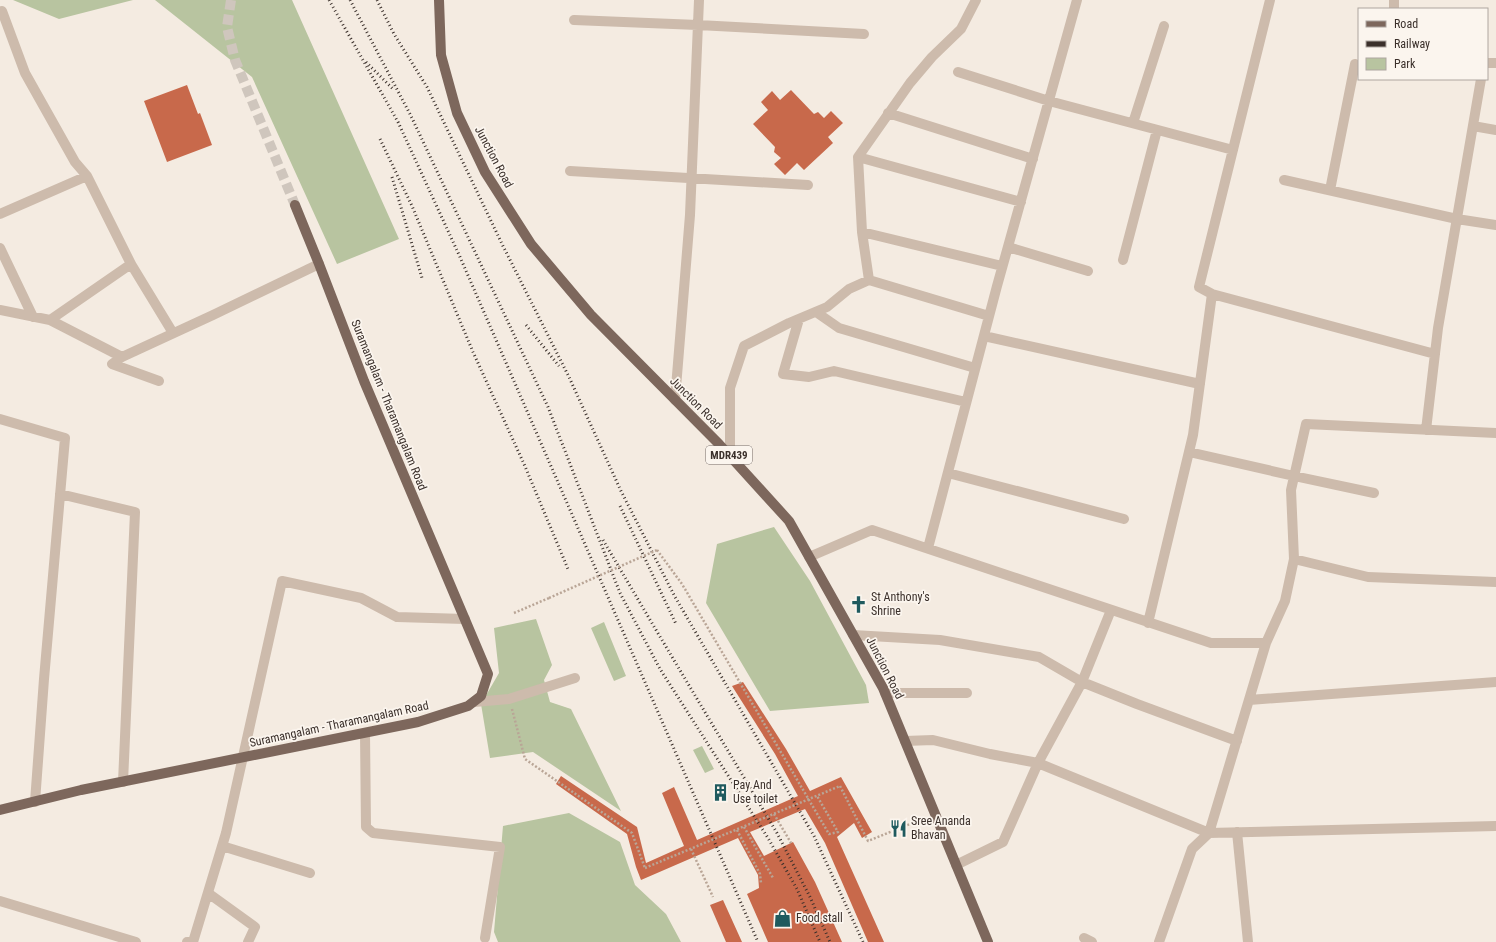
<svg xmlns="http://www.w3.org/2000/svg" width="1496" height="942" viewBox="0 0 1496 942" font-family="'Roboto Condensed',sans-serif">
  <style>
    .green { fill: #b8c4a0 }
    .building { fill: #c8694b }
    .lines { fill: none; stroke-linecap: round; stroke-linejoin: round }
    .major-tunnel { stroke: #cfc6bd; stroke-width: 10; stroke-dasharray: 10 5; stroke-linecap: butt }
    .path { stroke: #b9a596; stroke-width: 2.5; stroke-dasharray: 2 2; stroke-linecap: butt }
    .minor { stroke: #cdbbac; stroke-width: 10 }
    .major { stroke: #7d675c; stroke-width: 10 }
    .rail { stroke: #3b302b; stroke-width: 3; stroke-dasharray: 1 3; stroke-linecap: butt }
    .path-bridge { stroke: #b9a596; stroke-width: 2.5; stroke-dasharray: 2 2; stroke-linecap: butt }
    .labels { text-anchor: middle; stroke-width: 3.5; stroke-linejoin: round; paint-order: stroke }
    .shield { fill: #fbf5ee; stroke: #756b66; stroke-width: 1 }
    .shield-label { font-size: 11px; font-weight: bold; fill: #3b302b }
    .street-label { font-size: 12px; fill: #3b302b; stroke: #fbf5ee }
    .poi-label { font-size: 12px; fill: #3b302b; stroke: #fbf5ee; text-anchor: start }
  </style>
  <rect width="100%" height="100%" fill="#f4ebe1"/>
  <path class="green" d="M13,0H133L59,19Z
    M155,0H292L399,239L337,264L252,77Z
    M774,527L810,581L866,685L869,703L770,711L706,603L717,544Z
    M536,619L552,665L544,680L550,702L571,709L621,811L533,752L490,758L481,704L499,673L494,628Z
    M604,622L626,676L614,681L591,628Z
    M702,746L714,769L705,773L693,750Z
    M569,813L620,842L635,885L666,914L681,942H498L494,932L503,826Z"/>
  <path class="building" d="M187,85L198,114L200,113L212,145L167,162L144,101Z
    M791,90L814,114L818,112L824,118L831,111L843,123L828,137L833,143L804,170L797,163L785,175L774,164L781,158L774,152L775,147L753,124L768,110L761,102L772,91L780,100Z
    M743,682L786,749L810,791L841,777L872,832L862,838L854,823L837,837L884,942H868L825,843L805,809L750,832L764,856L793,842L815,882L842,942H768L747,894L759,888L758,875L738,838L641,880L636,867L627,834L556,784L561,776L637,827L646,863L684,846L662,793L674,787L697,840L798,796L775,754L732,686Z
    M723,900L742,942H726L710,905Z"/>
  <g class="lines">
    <path class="major-tunnel" d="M231,0L227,27L235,60L295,205"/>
    <path class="path" d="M657,550L682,584L829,834L838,832L817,796
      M514,613L549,598
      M512,709L525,759L632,833L645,868
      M840,786L868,841L925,818
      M774,814L791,843
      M744,827L773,878
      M737,830L760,874L761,883
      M691,849L713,897"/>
    <path class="minor" d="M1394,9V0
      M2,11L25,73L75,162L87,176L131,264L50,320
      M574,20L698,25L864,34
      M1487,63H1496
      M958,72L1049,101L1233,150
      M888,113L1033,159
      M1133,123L1164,26
      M1473,126L1496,130
      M858,157L1021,202
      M570,171L808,185
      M1284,180L1457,219L1496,225
      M1330,190L1355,64
      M0,214L87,176
      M862,232L1002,266
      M1008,247L1088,271
      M0,248L33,317
      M1123,260L1157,130
      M131,264L173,333
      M869,280L989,316
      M1212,294L1435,354
      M0,310L50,320L122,357
      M816,312L839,328L975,368
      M799,319L783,374L809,377L834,371L966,402
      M984,336L1200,384
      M112,364L122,357L213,315L319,264
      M112,364L159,381
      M675,400L690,215L699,0
      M0,419L65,438L44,679L35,802
      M1426,430L1438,328L1481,79
      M1189,452L1294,476L1374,493
      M730,457V388L744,346L789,323L827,307L849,289L869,280L862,232L858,157L910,83L932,57L961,29L976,0
      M948,473L1124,519
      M60,494L135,512L123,782
      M928,548L997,286L1077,0
      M809,557L872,530L1211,643H1266L1285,601L1294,559L1368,577L1496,582
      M1294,559L1291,490L1306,424L1496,433
      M1148,623L1193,435L1212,294L1199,287L1270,0
      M853,635L940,640L1039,657L1082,682L1137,704L1237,741
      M1266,643L1209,833L1496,826
      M885,693H967
      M1249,700L1496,682
      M474,702L509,699L575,678
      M365,733L366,827L373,833L500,847L485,938
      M905,741L933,740L990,754L1038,763L1209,833L1192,849L1159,942
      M1237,832L1248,942
      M222,846L310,873
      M956,865L1003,842L1038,763L1082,682L1111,610
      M208,893L255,927L248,942
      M0,901L136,942
      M1084,938L1092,942
      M187,942H193L226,833L282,581L361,598L397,617L465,619"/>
    <path class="major" d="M439,0L441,55L457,113L485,172L531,244L591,315L719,444L789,521L883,688L988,942
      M0,810L81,790L418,722L468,706L481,696L488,674L364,381L319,264L295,205"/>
    <path class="rail" d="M329,0L398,122L460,257L758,942
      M350,0L411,116L548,407L620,593L660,669L768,838L797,889L820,942
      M377,0L394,34L427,87L503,246L569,377L621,491L674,595L814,836L863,942
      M366,62L394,90
      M380,139L412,206L473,352L524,464L568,569
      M392,177L422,278
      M526,325L559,366
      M620,506L676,624
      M603,540L659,635L777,833L810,897L830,942"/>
    <path class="path-bridge" d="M549,598L657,550
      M645,868L840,786"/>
  </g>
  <defs>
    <symbol id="church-bare" viewBox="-9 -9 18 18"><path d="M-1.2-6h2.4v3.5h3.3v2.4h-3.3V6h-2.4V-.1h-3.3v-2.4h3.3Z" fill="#1f5a5e" stroke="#fbf5ee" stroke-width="2.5" paint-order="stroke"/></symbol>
    <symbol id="building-bare" viewBox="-9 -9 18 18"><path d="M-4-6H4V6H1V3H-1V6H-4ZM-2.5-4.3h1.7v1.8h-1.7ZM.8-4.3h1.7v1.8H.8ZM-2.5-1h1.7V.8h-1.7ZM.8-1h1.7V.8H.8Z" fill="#1f5a5e" stroke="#fbf5ee" stroke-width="2.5" paint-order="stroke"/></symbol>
    <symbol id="restaurant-bare" viewBox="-9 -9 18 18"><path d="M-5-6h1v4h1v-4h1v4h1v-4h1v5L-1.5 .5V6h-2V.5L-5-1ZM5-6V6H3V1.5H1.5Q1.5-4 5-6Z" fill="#1f5a5e" stroke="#fbf5ee" stroke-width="2.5" paint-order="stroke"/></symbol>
    <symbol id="shop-bare" viewBox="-9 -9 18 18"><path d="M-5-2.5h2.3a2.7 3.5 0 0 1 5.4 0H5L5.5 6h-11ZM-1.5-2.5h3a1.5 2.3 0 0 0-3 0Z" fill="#1f5a5e" stroke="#fbf5ee" stroke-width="2.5" paint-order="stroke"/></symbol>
  </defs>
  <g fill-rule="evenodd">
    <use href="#church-bare" x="846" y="592" width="25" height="25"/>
    <use href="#building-bare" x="708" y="780" width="25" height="25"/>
    <use href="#restaurant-bare" x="886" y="816" width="25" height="25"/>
    <use href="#shop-bare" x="770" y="906" width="25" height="25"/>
  </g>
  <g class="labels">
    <rect class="shield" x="706" y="446" width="46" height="18" rx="3"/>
    <g class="shield-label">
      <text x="729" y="459">MDR439</text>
    </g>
    <g class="street-label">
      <text transform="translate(494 157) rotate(62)" y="4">Junction Road</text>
      <text transform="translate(696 403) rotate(45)" y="4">Junction Road</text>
      <text transform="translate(389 405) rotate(68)" y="4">Suramangalam - Tharamangalam Road</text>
      <text transform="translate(885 668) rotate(63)" y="4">Junction Road</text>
      <text transform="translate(339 724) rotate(-12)" y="4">Suramangalam - Tharamangalam Road</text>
    </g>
    <g class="poi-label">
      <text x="871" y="601">St Anthony's<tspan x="871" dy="14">Shrine</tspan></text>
      <text x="733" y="789">Pay And<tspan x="733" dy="14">Use toilet</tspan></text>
      <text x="911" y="825">Sree Ananda<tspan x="911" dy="14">Bhavan</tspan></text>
      <text x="796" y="922">Food stall</text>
    </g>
  </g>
  <rect x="1358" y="8" width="130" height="72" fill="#fbf5ee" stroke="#aea6a0"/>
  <rect x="1366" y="21" width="20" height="6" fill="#7d675c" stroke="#aea6a0"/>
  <text x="1394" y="28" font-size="12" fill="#3b302b">Road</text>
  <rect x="1366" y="41" width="20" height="6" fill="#3b302b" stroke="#aea6a0"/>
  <text x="1394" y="48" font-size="12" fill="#3b302b">Railway</text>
  <rect x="1366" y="58" width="20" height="12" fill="#b8c4a0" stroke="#aea6a0"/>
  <text x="1394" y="68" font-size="12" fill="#3b302b">Park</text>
</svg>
